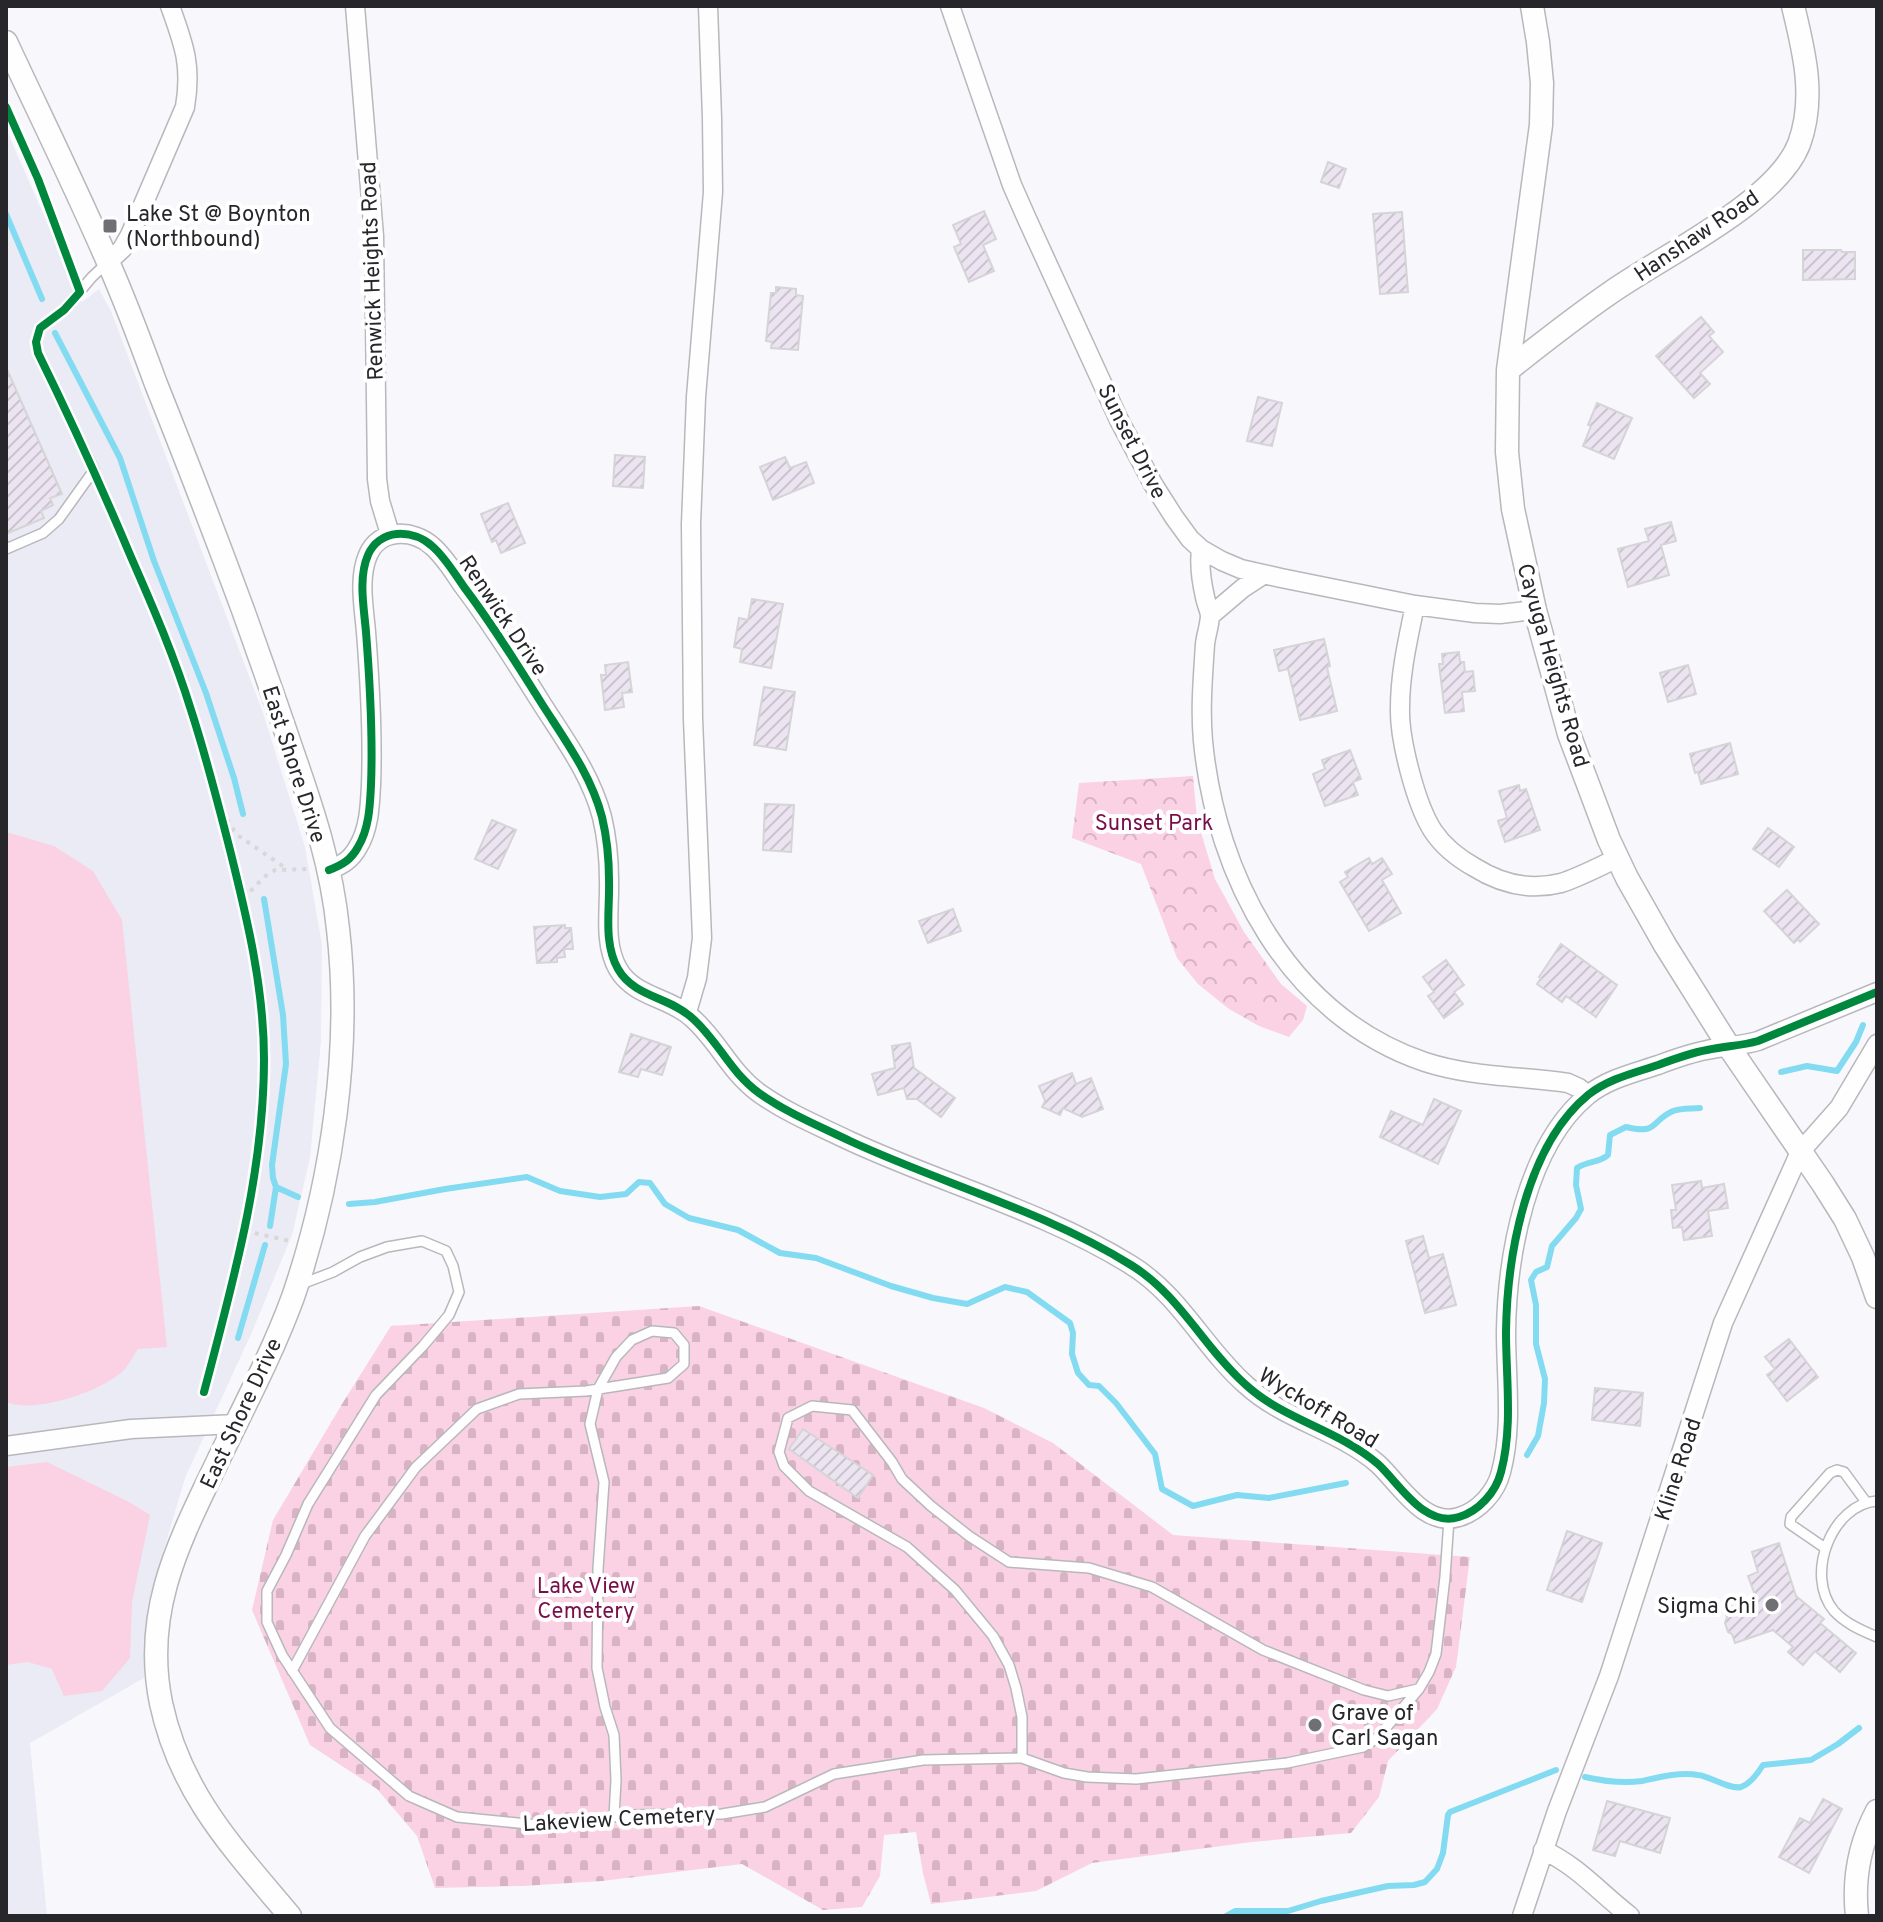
<svg xmlns="http://www.w3.org/2000/svg" width="1883" height="1922" viewBox="0 0 1883 1922" font-family="Overpass,sans-serif">
  <style>
    .built { fill: #eaebf4 }
    .grass { fill: #fbd1e4 }
    .cemetery { fill: url(#cemetery-stones) }
    .park { fill: url(#park-crowns) }
    .lines { fill: none; stroke-linecap: round; stroke-linejoin: round }
    .stream { stroke: #82dbf0; stroke-width: 6 }
    .building { fill: url(#building-hatch); stroke: #d5d4d7; stroke-width: 2 }
    .service-casing { stroke: #b8b8bc; stroke-width: 12 }
    .minor-casing { stroke: #b8b8bc; stroke-width: 21 }
    .tertiary-casing { stroke: #b8b8bc; stroke-width: 25 }
    .path { stroke: #d8d8d9; stroke-width: 4; stroke-dasharray: 4 6; stroke-linecap: butt }
    .service { stroke: #fefeff; stroke-width: 9 }
    .minor { stroke: #fefeff; stroke-width: 18 }
    .tertiary { stroke: #fefeff; stroke-width: 22 }
    .cycleway-casing { stroke: #fff; stroke-width: 13 }
    .cycleway { stroke: #00873e; stroke-width: 8 }
    .poi-dot { fill: #707074; stroke: #fff; stroke-width: 3 }
    .labels { text-anchor: middle; stroke-width: 8; stroke-linejoin: round; paint-order: stroke }
    .poi-label { font-size: 22px; fill: #27272b; stroke: #fff; text-anchor: start }
    .street-label { font-size: 22px; fill: #27272b; stroke: #fff }
    .park-label { font-size: 22px; fill: #790f4a; stroke: #fff }
  </style>
  <defs>
    <pattern id="cemetery-stones" width="16" height="16" patternUnits="userSpaceOnUse" patternTransform="scale(2)"><rect width="16" height="16" fill="#fbd1e4"/><path d="M2 7V4a2 2 0 0 1 4 0v3zM10 15v-3a2 2 0 0 1 4 0v3z" fill="#d7b3c4"/></pattern>
    <pattern id="park-crowns" width="20" height="18" patternUnits="userSpaceOnUse" patternTransform="scale(2)"><rect width="20" height="18" fill="#fbd1e4"/><path d="M2 6a3 3 0 1 1 6 0M12 15a3 3 0 1 1 6 0" fill="none" stroke="#d7b3c4"/></pattern>
    <pattern id="building-hatch" width="6" height="6" patternUnits="userSpaceOnUse" patternTransform="scale(2)"><rect width="6" height="6" fill="#ece4f1"/><path d="M-1 1l2-2M0 6l6-6M5 7l2-2" fill="none" stroke="#cac4cf"/></pattern>
  </defs>
  <rect width="100%" height="100%" fill="#f8f8fc"/>
  <path class="built" d="M6,129L82,302L99,289L111,311L263,713L305,847L322,945L321,1041L310,1158L292,1235L252,1332L185,1478L148,1604L144,1678L30,1743L47,1916H6Z"/>
  <path class="grass" d="M6,832L54,846L93,871L122,920L167,1347L138,1349C133,1356 129,1365 124,1370C102,1392 34,1414 6,1402Z
    M47,1462L129,1502L150,1515L132,1602L130,1658L102,1691L64,1696L52,1669L28,1662L6,1665V1467Z"/>
  <path class="cemetery" d="M699,1306L984,1408L1053,1443L1173,1535L1470,1557L1456,1667L1437,1709L1388,1761L1379,1797L1351,1833L1252,1842L1092,1863L1036,1891L931,1904L923,1873L916,1832L884,1835L880,1876L862,1907L823,1910L742,1864L602,1881L523,1886L435,1888L417,1836L377,1789L310,1745L252,1610L273,1520L342,1404L391,1326Z"/>
  <path class="park" d="M1193,776L1197,819L1215,879L1244,932L1281,984L1307,1006L1303,1020L1289,1037L1259,1026L1229,1009L1198,984L1177,958L1141,864L1072,838L1079,783Z"/>
  <g class="lines">
    <path class="stream" d="M6,214L42,299
      M55,333L120,458L154,561L206,693L234,778L243,814
      M264,899L283,1015L286,1064L272,1165L273,1178L276,1187L298,1197
      M1781,1072L1807,1066L1837,1071L1856,1042L1863,1025
      M349,1204L375,1202L445,1189L527,1177L560,1191L600,1197L626,1194L639,1182L650,1183L665,1204L689,1218L738,1230L780,1253L816,1258L891,1286L933,1298L967,1304L1005,1287L1027,1292L1070,1323L1073,1333L1072,1354L1078,1373L1089,1385L1099,1386L1116,1403L1155,1454L1162,1489L1193,1506L1237,1495L1269,1498L1346,1483
      M270,1226L276,1187
      M238,1338L265,1245
      M1527,1455L1538,1436L1544,1403L1545,1379L1536,1344V1305L1531,1280L1536,1272L1547,1267L1552,1246L1576,1218L1581,1209L1576,1185L1577,1168C1587,1161 1599,1163 1608,1155L1610,1135L1626,1127C1659,1135 1650,1121 1673,1111C1681,1108 1692,1109 1700,1108
      M1585,1777C1603,1781 1622,1784 1642,1781C1660,1777 1679,1772 1698,1775C1710,1776 1730,1790 1741,1787C1750,1784 1758,1773 1763,1765L1811,1760L1838,1744L1859,1728
      M1226,1916L1235,1911H1288L1321,1901L1388,1886L1414,1885L1425,1882L1437,1869L1443,1853L1448,1815L1450,1812L1556,1770"/>
  </g>
  <path class="building" d="M1328,162L1346,169L1339,188L1321,182Z
    M984,211L996,239L983,245L994,271L969,282L954,247L961,244L953,225Z
    M1402,212L1408,292L1380,294L1373,214Z
    M1803,250H1841L1842,252H1855V279L1803,280Z
    M776,287L796,289V295L803,296L798,350L771,348L772,342L766,341L771,293H776Z
    M1701,317L1714,332L1709,336L1723,352L1700,373L1710,384L1694,398L1656,356Z
    M6,367L62,494L50,498L53,505L41,511L44,518L6,534Z
    M1258,397L1282,403L1272,446L1247,441Z
    M1597,403L1632,418L1614,459L1583,446L1591,426L1588,425Z
    M615,455L645,457L643,488L613,486Z
    M785,457L790,468L806,462L814,483L773,500L760,467Z
    M508,503L525,543L501,553L496,540L492,542L481,514Z
    M1671,522L1676,541L1661,545L1669,575L1628,587L1618,549L1649,541L1645,529Z
    M752,599L783,604L771,668L740,662L742,649L734,647L739,618L748,620Z
    M1324,639L1330,666L1327,667L1337,711L1300,720L1288,669L1279,671L1274,650Z
    M1459,652L1460,662H1464L1465,672L1473,671L1475,691L1462,692L1464,711L1445,713L1439,664H1443L1442,654Z
    M628,662L632,692L622,693L624,707L605,710L601,675H606L605,665Z
    M1688,665L1696,694L1668,702L1660,673Z
    M764,687L795,692L786,750L754,745Z
    M1730,743L1738,774L1701,784L1698,772L1695,773L1690,754Z
    M1350,750L1361,779L1353,782L1358,795L1325,806L1313,774L1325,769L1322,760Z
    M1519,785L1520,791L1526,789L1540,830L1505,842L1498,821L1507,818L1499,791Z
    M765,804L794,805L791,852L763,850Z
    M492,820L516,830L498,869L475,859Z
    M1768,828L1794,847L1779,867L1753,849Z
    M1369,858L1372,864L1382,858L1392,874L1382,880L1401,913L1369,931L1340,882L1348,877L1345,872Z
    M1787,890L1819,924L1800,942L1798,939L1794,943L1764,911Z
    M953,909L961,931L928,943L919,921Z
    M565,925V928H571L573,949H564L565,957L557,958V962L537,963L534,927Z
    M1561,944L1617,985L1596,1017L1566,996L1562,1002L1537,984L1541,978L1539,977Z
    M1446,960L1464,985L1454,992L1463,1004L1444,1018L1428,996L1434,992L1423,977Z
    M631,1034L671,1047L662,1075L641,1069L638,1077L619,1072Z
    M910,1043L914,1068L955,1098L941,1117L917,1099H907L904,1088L878,1095L872,1074L895,1068L892,1046Z
    M1072,1073L1076,1084L1091,1078L1103,1109L1082,1117L1063,1108L1060,1115L1042,1107L1045,1101L1039,1086Z
    M1434,1099L1461,1111L1438,1164L1380,1137L1391,1111L1423,1125Z
    M1701,1181L1702,1188L1724,1184L1728,1208L1708,1211L1712,1236L1684,1240L1682,1227L1673,1228L1671,1210H1676L1672,1185Z
    M1423,1236L1429,1258L1443,1254L1456,1305L1425,1313L1406,1241Z
    M1789,1339L1818,1377L1787,1401L1767,1375L1775,1369L1765,1357Z
    M1595,1388L1643,1393L1640,1426L1592,1420Z
    M803,1429L873,1475L858,1498L789,1449Z
    M1567,1531L1602,1543L1582,1602L1547,1590Z
    M1779,1543L1796,1596L1824,1619L1820,1623L1856,1653L1840,1672L1815,1651L1803,1665L1788,1652L1793,1647L1773,1630L1735,1643L1732,1634L1728,1632L1725,1623L1727,1617L1724,1609L1756,1598L1748,1576L1758,1572L1752,1552Z
    M1823,1799L1842,1809L1809,1873L1779,1857L1800,1818L1810,1823Z
    M1607,1801L1670,1818L1660,1853L1620,1841L1615,1856L1593,1850Z"/>
  <g class="lines">
    <defs>
      <path id="service" d="M6,549L43,533L59,519L94,470L38,353L36,342L40,328L64,310L92,277L108,262
        M299,1285L333,1272L360,1257L387,1247L422,1241L446,1251L453,1266L459,1292L449,1315L423,1346L376,1395L308,1504L286,1555L267,1591V1622L282,1655L330,1728L409,1796L457,1817L547,1826L626,1815L722,1814L765,1807L834,1774L923,1760L1022,1758L1064,1773L1087,1777L1136,1779L1287,1763L1363,1747L1377,1738L1419,1689L1429,1672L1436,1654L1445,1577L1449,1519
        M1877,1501C1832,1504 1804,1575 1834,1611C1846,1624 1861,1630 1877,1637
        M1825,1548L1790,1524L1791,1517L1830,1473L1837,1470L1844,1472L1866,1502
        M292,1671L365,1536L416,1467L477,1409L519,1394L586,1391L668,1378L684,1364V1345L674,1333L652,1331L632,1340L616,1357L598,1389L590,1424L604,1482L598,1569L597,1668L605,1707L614,1735L616,1780L614,1817
        M1022,1758V1717L1016,1688L1009,1665L993,1636L955,1590L907,1547L809,1491L784,1466L779,1452L788,1418L812,1406L852,1410L892,1462L902,1479L931,1506L969,1536L1009,1562L1089,1568L1152,1587L1263,1650L1364,1690L1388,1696L1418,1689"/>
      <path id="minor" d="M355,6L374,236L377,479L380,501L390,534
        M950,6L1012,185L1027,219L1119,420L1153,484L1174,517L1190,539L1201,549L1222,561L1241,569L1281,578L1415,605L1475,613L1500,614L1535,610
        M108,262L122,249L130,235L185,107C192,65 184,45 170,6
        M1201,549C1199,566 1201,580 1205,597C1206,603 1209,609 1210,615C1210,624 1206,635 1205,644C1203,676 1200,709 1203,741C1216,877 1289,1016 1425,1062C1471,1077 1520,1076 1568,1083L1579,1088L1588,1095
        M1415,605C1408,639 1400,673 1400,708C1399,739 1416,805 1433,831C1443,846 1458,858 1474,867C1501,884 1530,891 1561,883C1580,877 1600,866 1618,858
        M1210,616L1243,588L1263,575
        M329,870C342,865 351,860 358,847C369,829 370,806 371,785C373,734 370,683 366,632C364,608 358,578 368,555C373,543 384,535 397,534C410,533 423,538 432,546C445,557 454,573 464,587C492,624 517,664 542,704C565,740 591,775 602,817C607,838 609,859 609,880C610,909 603,943 618,969C634,997 669,997 691,1017C718,1040 729,1071 759,1093C787,1113 819,1126 850,1141C943,1184 1044,1211 1131,1265C1180,1295 1204,1348 1246,1385C1284,1420 1339,1430 1378,1464C1399,1483 1424,1528 1459,1517C1479,1511 1496,1492 1501,1472C1513,1427 1506,1378 1506,1332C1507,1256 1526,1146 1588,1095C1608,1079 1634,1073 1658,1065C1674,1059 1690,1053 1707,1050C1724,1046 1741,1046 1758,1041L1877,992
        M687,1012L697,978L702,938L693,719L691,524L696,397L713,192L712,118L708,6
        M6,1446L131,1429L236,1424
        M1543,1850C1578,1866 1600,1893 1630,1916
        M1522,1916L1557,1811L1609,1676L1723,1323L1800,1152L1839,1108L1877,1044"/>
      <path id="tertiary" d="M1532,6L1538,42L1542,83L1541,125L1508,370L1507,452L1513,509L1535,610L1569,734L1609,840L1627,878L1665,945L1729,1047L1823,1184L1845,1219L1863,1257L1877,1297
        M6,42C40,115 76,188 108,262C126,302 141,343 156,384C186,459 215,534 243,610C260,658 277,705 293,753C313,810 332,868 338,929C352,1048 332,1184 293,1297C271,1357 240,1414 213,1471C176,1548 143,1615 161,1703C180,1793 233,1848 290,1916
        M1508,370C1541,344 1575,317 1610,293C1662,256 1776,203 1799,144C1816,98 1804,51 1793,6
        M1857,1916C1853,1880 1860,1843 1877,1811"/>
    </defs>
    <use href="#service" class="service-casing"/>
    <use href="#minor" class="minor-casing"/>
    <use href="#tertiary" class="tertiary-casing"/>
    <path class="path" d="M217,802L236,834L287,869
      M243,909L245,897L264,877L275,870L308,869
      M245,1231L290,1241"/>
    <use href="#service" class="service"/>
    <use href="#minor" class="minor"/>
    <use href="#tertiary" class="tertiary"/>
    <defs>
      <path id="cycleway" d="M6,107L38,179L80,292L64,310L40,328L36,342L38,353C71,420 102,488 131,557C153,607 175,658 191,710C206,756 218,803 230,850C247,918 264,988 264,1059C264,1173 233,1282 204,1392
        M329,870C342,865 351,860 358,847C369,829 370,806 371,785C373,734 370,683 366,632C364,608 358,578 368,555C373,543 384,535 397,534C410,533 423,538 432,546C445,557 454,573 464,587C492,624 517,664 542,704C565,740 591,775 602,817C607,838 609,859 609,880C610,909 603,943 618,969C634,997 669,997 691,1017C718,1040 729,1071 759,1093C787,1113 819,1126 850,1141C943,1184 1044,1211 1131,1265C1180,1295 1204,1348 1246,1385C1284,1420 1339,1430 1378,1464C1399,1483 1424,1528 1459,1517C1479,1511 1496,1492 1501,1472C1513,1427 1506,1378 1506,1332C1507,1256 1526,1146 1588,1095C1608,1079 1634,1073 1658,1065C1674,1059 1690,1053 1707,1050C1724,1046 1741,1046 1758,1041L1877,992"/>
    </defs>
    <use href="#cycleway" class="cycleway-casing"/>
    <use href="#cycleway" class="cycleway"/>
  </g>
  <g class="poi-dot">
    <rect x="102" y="218" width="16" height="16" rx="4"/>
    <circle cx="1772" cy="1605" r="8"/>
    <circle cx="1315" cy="1725" r="8"/>
  </g>
  <g class="labels">
    <g class="poi-label">
      <text x="126" y="221">Lake St @ Boynton<tspan x="126" dy="25">(Northbound)</tspan></text>
      <text x="1756" y="1613" text-anchor="end">Sigma Chi</text>
      <text x="1331" y="1720">Grave of<tspan x="1331" dy="25">Carl Sagan</tspan></text>
    </g>
    <g class="street-label">
      <text transform="translate(1696 235) rotate(-34)" y="8">Hanshaw Road</text>
      <text transform="translate(371 271) rotate(-92)" y="8">Renwick Heights Road</text>
      <text transform="translate(1133 441) rotate(63)" y="8">Sunset Drive</text>
      <text transform="translate(504 615) rotate(56)" y="8">Renwick Drive</text>
      <text transform="translate(1554 665) rotate(74)" y="8">Cayuga Heights Road</text>
      <text transform="translate(295 764) rotate(72)" y="8">East Shore Drive</text>
      <text transform="translate(1319 1407) rotate(31)" y="8">Wyckoff Road</text>
      <text transform="translate(240 1413) rotate(-65)" y="8">East Shore Drive</text>
      <text transform="translate(1677 1469) rotate(-72)" y="8">Kline Road</text>
      <text transform="translate(619 1818) rotate(-3)" y="8">Lakeview Cemetery</text>
    </g>
    <g class="park-label">
      <text x="1154" y="830">Sunset Park</text>
      <text x="586" y="1593">Lake View<tspan x="586" dy="25">Cemetery</tspan></text>
    </g>
  </g>
  <rect width="1883" height="1922" fill="none" stroke="#27272b" stroke-width="16"/>
</svg>
